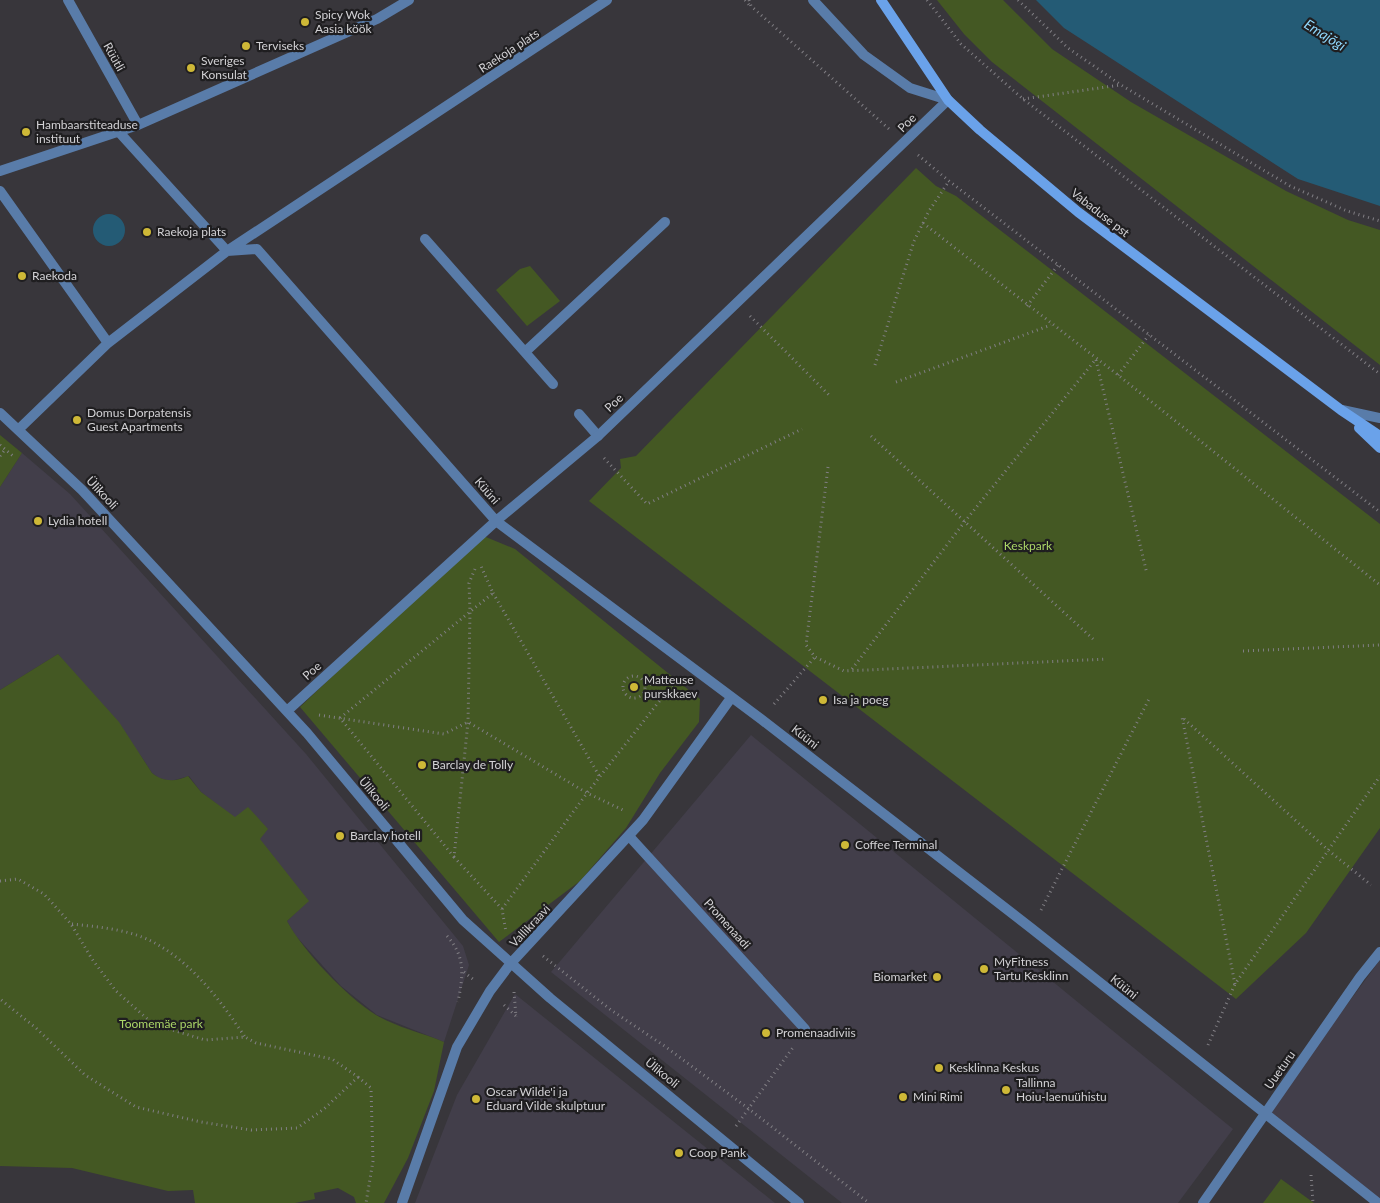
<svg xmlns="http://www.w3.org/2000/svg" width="1380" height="1203" viewBox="0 0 1380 1203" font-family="Lato,sans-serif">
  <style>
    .built { fill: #423e4a }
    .green { fill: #445823 }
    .water { fill: #245b75 }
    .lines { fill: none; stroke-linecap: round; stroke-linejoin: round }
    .path { stroke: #817f84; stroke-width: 3; stroke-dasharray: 1 4; stroke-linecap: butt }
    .lane { stroke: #597ca9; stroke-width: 10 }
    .street { stroke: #597ca9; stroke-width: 10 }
    .secondary { stroke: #6aa2ea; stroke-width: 10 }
    .poi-dot { fill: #ceb837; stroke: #1f1e20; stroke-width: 2 }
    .labels { text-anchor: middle; stroke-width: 4.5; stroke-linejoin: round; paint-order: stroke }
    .poi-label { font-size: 12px; fill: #d2d1d4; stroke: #1f1e20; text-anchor: start }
    .street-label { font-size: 12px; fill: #d2d1d4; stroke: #1f1e20 }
    .park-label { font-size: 12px; fill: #abd667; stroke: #1f1e20 }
    .water-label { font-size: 14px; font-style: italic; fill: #8fd7fc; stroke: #1f1e20 }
  </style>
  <rect width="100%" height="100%" fill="#38363b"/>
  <path class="built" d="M22,453L70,494L306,754L463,946L469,965L444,1042L377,1015L341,986L295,935L287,921L308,901L259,839L267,829L235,818L201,792L189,776L171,781L159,778L152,773L141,756L58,654L0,690V487Z
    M751,735L1233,1129L1178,1203H842L551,972Z
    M1380,960V1203L1267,1113Z
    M515,994L775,1203H415L457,1095Z"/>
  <path class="green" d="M937,0H1003L1052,49L1131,102L1286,191L1348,220L1380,230V365L992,62L964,34Z
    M916,168L936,186L956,196L1380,524V828L1306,933L1236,999L589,501L621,468L620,459L636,456Z
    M530,266L560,301L527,326L496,290L520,269Z
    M0,435L22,453L0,487Z
    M481,535L515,549L700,699L699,722L660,773L626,828L580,881L499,942L300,707Z
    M58,654L119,722L152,773C163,782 176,782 188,776L201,792L235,817L248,807L268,829L260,839L309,901L287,921C303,951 347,997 376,1015C396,1027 423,1033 444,1042L434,1091L408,1158L384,1203H356L354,1197L338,1188L314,1193L315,1199L295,1203H195L193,1190L168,1191L72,1168L0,1166V690Z
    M1281,1179L1314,1203H1263Z"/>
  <path class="water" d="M1036,0H1380V206L1298,179L1064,28Z
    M93 230a16 16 0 1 1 32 0a16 16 0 1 1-32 0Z"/>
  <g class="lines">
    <path class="path" d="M745,0L750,6
      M749,0L751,6L889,129
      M927,0L961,44L1023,99L1380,374
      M1018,0L1068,48L1121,85L1290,186L1347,211L1380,221
      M1023,99L1120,85
      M918,155L949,181L1380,512
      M923,223L1118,375L1380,585
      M1027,306L1058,265
      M750,316L831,397
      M1096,360L1147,574
      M875,365L914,241L929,211L949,181
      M1118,375L1149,335
      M896,382L1051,325
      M871,436L1093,639
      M0,445L13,456
      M0,456L6,448
      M604,458L647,504L802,429
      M828,467L806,645L815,657L844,671L1107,659
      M475,569L469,583L470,612L468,722L454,857L502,909L506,932
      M493,593L601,779
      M1243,651L1380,645
      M852,669L966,520L1096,359
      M623 687a11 11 0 1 1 22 0a11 11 0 1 1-22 0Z
      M645,685L676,680
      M774,704L815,657
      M319,715L444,734L468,722L587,793L625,811
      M454,857L340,718L493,593L480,564
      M0,881L18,879L44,894L71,924L92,959L116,991L153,1024L205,1040L245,1037L256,1043L332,1059L358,1077L324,1109L297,1128L251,1130L201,1122L136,1107L85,1075L36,1028L0,999
      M502,909L587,793L676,680
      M1041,910L1150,697
      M72,924C98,927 127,929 151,941C192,962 220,1000 245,1037
      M447,936C466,957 463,976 458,1002
      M543,956L611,1010L666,1047L749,1109L869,1203
      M464,972L474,980
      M1235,984L1182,717L1328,850L1371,885
      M514,992L516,1017
      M504,1005L516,1016
      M1208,1045L1235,984L1380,776
      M358,1077L371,1088L373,1161L366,1203
      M736,1126L794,1046
      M1311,1175L1313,1203"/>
    <path class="lane" d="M813,0L864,55L910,88L948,100
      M425,239L553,384
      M525,352L665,222
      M1342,410L1380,418
      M579,414L598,436
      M629,836L805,1029"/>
    <path class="street" d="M68,0L138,125
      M118,131L227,251L257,249L496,521L761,719L1031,928L1378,1203
      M0,171L138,125L377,19L409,0
      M0,191L108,343
      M0,413L82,490L307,733L463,920L550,998L799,1203
      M19,429L108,343L227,251L607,0
      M287,711L496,521L598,436L948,100
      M402,1203L457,1047L490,991L511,963L643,820L731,698
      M1203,1203L1360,977L1380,952"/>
    <path class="secondary" d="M881,0L948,100L980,130L1078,212L1341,410L1380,436
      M1359,428L1380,448"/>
  </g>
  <g class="poi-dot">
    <circle cx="305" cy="22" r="5"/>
    <circle cx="246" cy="46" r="5"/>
    <circle cx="191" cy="68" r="5"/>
    <circle cx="26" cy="132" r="5"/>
    <circle cx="147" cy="232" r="5"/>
    <circle cx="22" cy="276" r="5"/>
    <circle cx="77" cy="420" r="5"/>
    <circle cx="38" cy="521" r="5"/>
    <circle cx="634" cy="687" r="5"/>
    <circle cx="823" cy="700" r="5"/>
    <circle cx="422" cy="765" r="5"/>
    <circle cx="340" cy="836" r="5"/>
    <circle cx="845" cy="845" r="5"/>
    <circle cx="984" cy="969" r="5"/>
    <circle cx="937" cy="977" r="5"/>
    <circle cx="766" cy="1033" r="5"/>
    <circle cx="939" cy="1068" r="5"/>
    <circle cx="1006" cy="1090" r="5"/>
    <circle cx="903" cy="1097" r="5"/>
    <circle cx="476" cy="1099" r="5"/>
    <circle cx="679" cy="1153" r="5"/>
  </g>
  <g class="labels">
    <g class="poi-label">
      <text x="315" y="19">Spicy Wok<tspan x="315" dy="14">Aasia köök</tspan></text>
      <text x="256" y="50">Terviseks</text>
      <text x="201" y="65">Sveriges<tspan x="201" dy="14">Konsulat</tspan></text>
      <text x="36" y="129">Hambaarstiteaduse<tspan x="36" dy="14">instituut</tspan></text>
      <text x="157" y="236">Raekoja plats</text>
      <text x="32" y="280">Raekoda</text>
      <text x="87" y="417">Domus Dorpatensis<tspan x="87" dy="14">Guest Apartments</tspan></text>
      <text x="48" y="525">Lydia hotell</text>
      <text x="644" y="684">Matteuse<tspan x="644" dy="14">purskkaev</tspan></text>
      <text x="833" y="704">Isa ja poeg</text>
      <text x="432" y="769">Barclay de Tolly</text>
      <text x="350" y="840">Barclay hotell</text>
      <text x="855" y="849">Coffee Terminal</text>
      <text x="994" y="966">MyFitness<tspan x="994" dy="14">Tartu Kesklinn</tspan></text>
      <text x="927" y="981" text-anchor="end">Biomarket</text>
      <text x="776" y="1037">Promenaadiviis</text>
      <text x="949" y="1072">Kesklinna Keskus</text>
      <text x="1016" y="1087">Tallinna<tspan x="1016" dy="14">Hoiu-laenuühistu</tspan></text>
      <text x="486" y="1096">Oscar Wilde'i ja<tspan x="486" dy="14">Eduard Vilde skulptuur</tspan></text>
      <text x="913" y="1101">Mini Rimi</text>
      <text x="689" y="1157">Coop Pank</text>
    </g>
    <g class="street-label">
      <text transform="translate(509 51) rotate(-33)" y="4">Raekoja plats</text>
      <text transform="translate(114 57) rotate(61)" y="4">Rüütli</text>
      <text transform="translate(907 123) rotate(-45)" y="4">Poe</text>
      <text transform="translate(1100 213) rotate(38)" y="4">Vabaduse pst</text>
      <text transform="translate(614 403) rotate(-44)" y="4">Poe</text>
      <text transform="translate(487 491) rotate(49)" y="4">Küüni</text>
      <text transform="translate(102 493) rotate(47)" y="4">Ülikooli</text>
      <text transform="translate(312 671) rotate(-42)" y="4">Poe</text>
      <text transform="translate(805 737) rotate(38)" y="4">Küüni</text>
      <text transform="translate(374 794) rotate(50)" y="4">Ülikooli</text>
      <text transform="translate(727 924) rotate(48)" y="4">Promenaadi</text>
      <text transform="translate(530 926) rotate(-47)" y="4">Vallikraavi</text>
      <text transform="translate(1124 987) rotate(39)" y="4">Küüni</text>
      <text transform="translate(1280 1070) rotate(-55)" y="4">Uueturu</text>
      <text transform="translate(662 1073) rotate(39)" y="4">Ülikooli</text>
    </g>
    <g class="park-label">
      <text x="1028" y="550">Keskpark</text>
      <text x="161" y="1028">Toomemäe park</text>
    </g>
    <g class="water-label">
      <text transform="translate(1325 35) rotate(32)" y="5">Emajõgi</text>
    </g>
  </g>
</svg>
